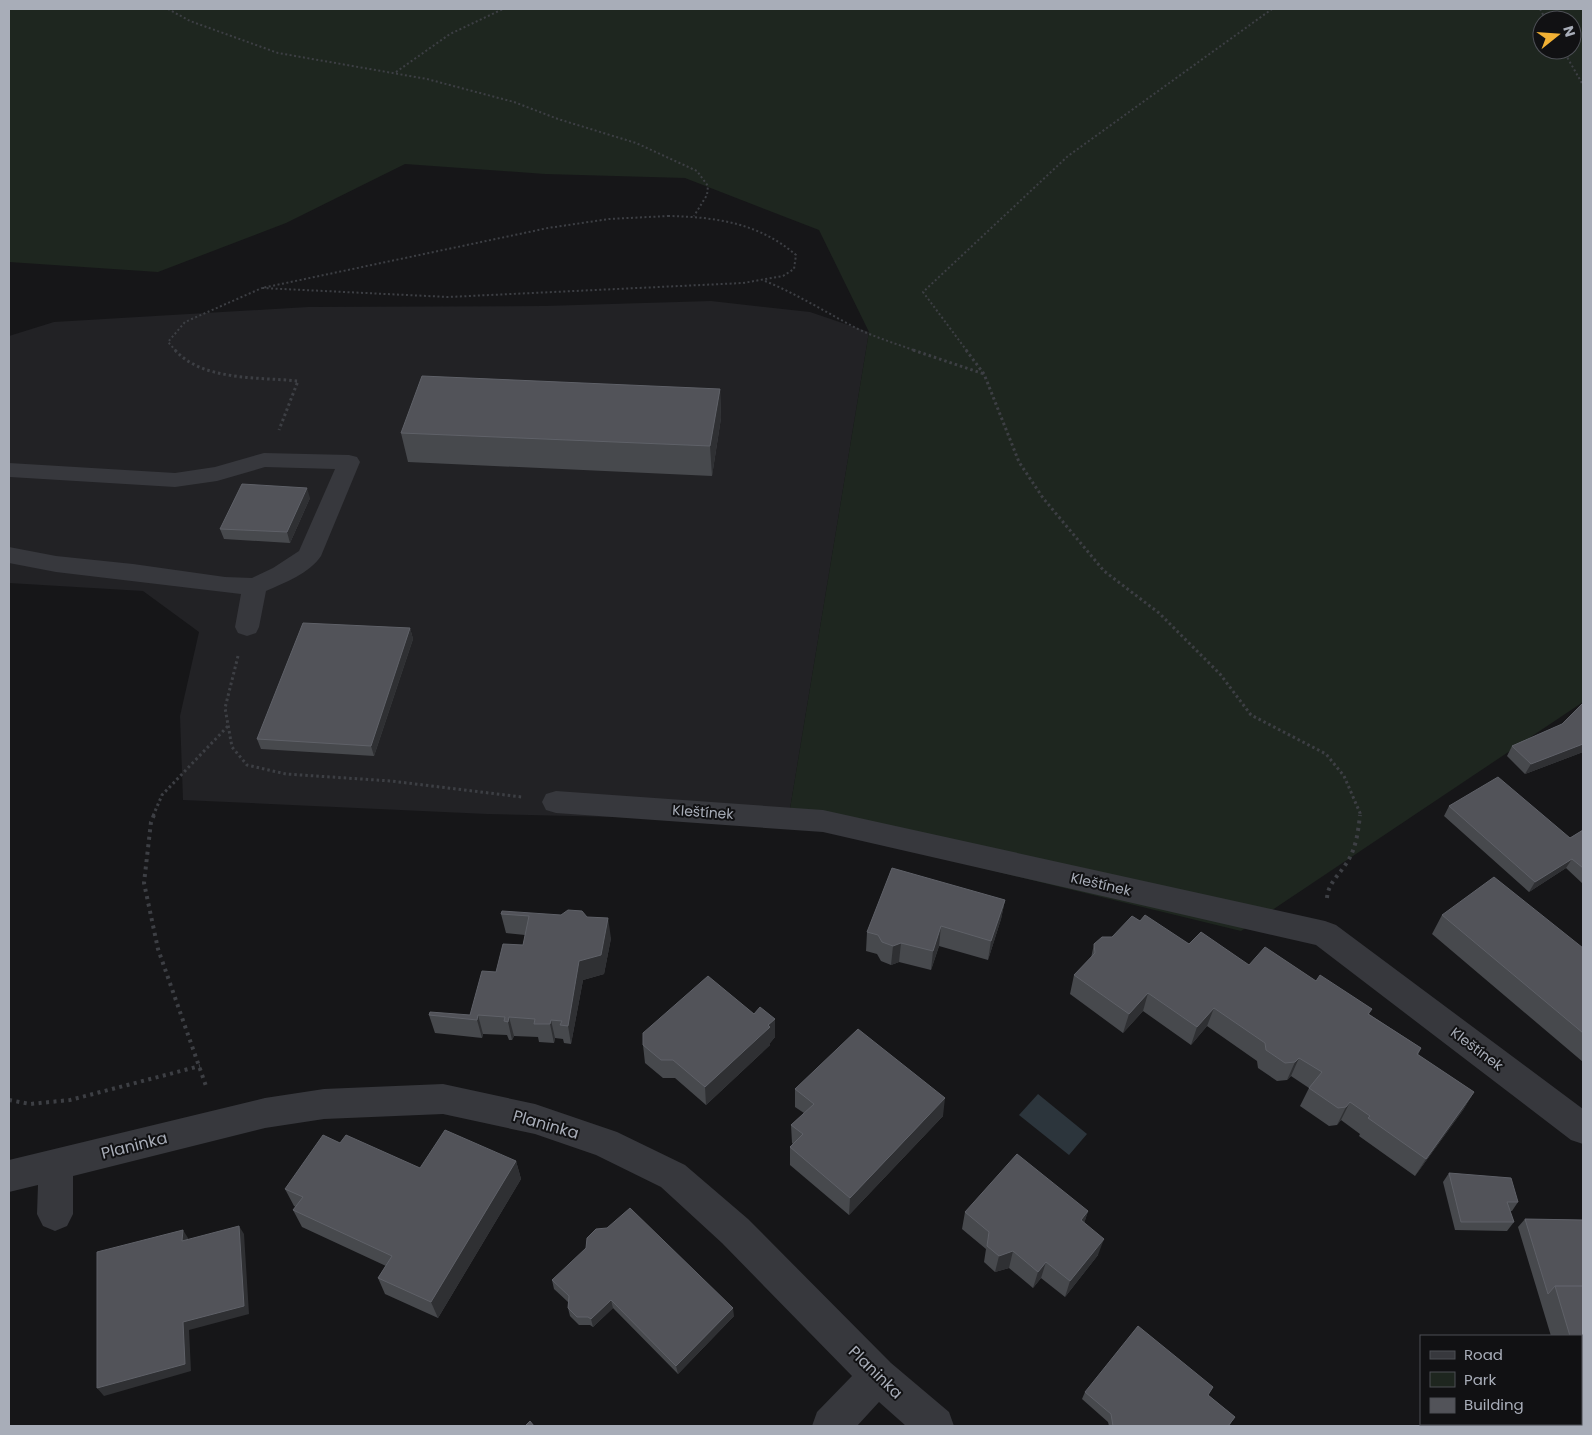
<svg xmlns="http://www.w3.org/2000/svg" width="1592" height="1435" viewBox="0 0 1592 1435" font-family="Poppins,sans-serif">
  <style>
    .built { fill: #222225 }
    .green { fill: #1e261f; fill-rule: evenodd }
    .water { fill: #2c353c }
    .lines { fill: none; stroke-linecap: round; stroke-linejoin: round }
    .path-far2 { stroke: #3d3f44; stroke-width: 2; stroke-dasharray: 2 2.5; stroke-linecap: butt }
    .path-far1 { stroke: #3d3f44; stroke-width: 3; stroke-dasharray: 2.5 3; stroke-linecap: butt }
    .path { stroke: #3d3f44; stroke-width: 4; stroke-dasharray: 3 4.5; stroke-linecap: butt }
    .lane { fill: #37383d; fill-rule: evenodd }
    .street { fill: #37383d; fill-rule: evenodd }
    .wall { fill: #47494d }
    .shaded-wall { fill: #2f3033 }
    .building { fill: #525359; stroke: #5f6168 }
    .labels { text-anchor: middle; stroke-width: 4; stroke-linejoin: round; paint-order: stroke }
    .street-label { font-size: 14px; fill: #a8adb8; stroke: #111113 }
    .near-street-label { font-size: 16px; fill: #a8adb8; stroke: #111113 }
  </style>
  <rect width="100%" height="100%" fill="#161618"/>
  <path class="built" d="M711,301L810,312L869,332L788,821L487,814L183,800L180,716L199,632L143,591L9,583V336L54,322L308,307L544,306Z"/>
  <path class="green" d="M9,9H1583V702L1241,931L788,821L869,332L819,230L685,178L545,174L405,164L286,223L158,272L9,262ZM1542,20H1572V50H1542Z"/>
  <path class="water" d="M1038,1094L1087,1134L1069,1155L1019,1115Z"/>
  <g class="lines">
    <path class="path-far2" d="M168,9L190,21L278,53L427,79L514,102L558,119L636,143L697,171L708,186L707,195L694,216
      M1540,9L1546,20
      M1563,50L1583,85
      M396,72L450,34L503,9
      M668,216C716,217 759,223 796,255L794,269L783,276L743,283L448,297L262,288L548,228L609,219Z
      M765,281C797,294 827,313 858,329C877,338 897,344 916,351
      M176,351L168,342L185,322L262,288
      M967,351L923,292L1068,156L1272,9"/>
    <path class="path-far1" d="M175,350C202,381 259,377 298,381L279,430
      M913,350L984,374
      M966,350L984,374L1019,462L1043,498L1104,571L1159,613L1220,674L1251,715L1326,754L1344,776L1360,813V816
      M238,656L225,708L232,747L247,765L286,774L391,781L522,797
      M153,816L162,795L228,726"/>
    <path class="path" d="M154,815L151,822L144,883L158,949L207,1089
      M1327,898C1328,884 1338,876 1346,864C1356,849 1358,833 1360,815
      M9,1100L30,1104L70,1100L200,1066"/>
    <path class="lane" d="M264,453L349,455L357,457L360,462L321,556C310,573 284,583 266,591L259,627L256,633L247,636L238,633L235,627L241,594L56,572L9,563V547L56,556L133,564L225,577L252,578L273,568L299,551L335,469L265,467L217,481L175,487L10,477L9,463L175,473L215,467Z"/>
    <path class="street" d="M556,791L823,810L1325,921L1336,925L1583,1109V1144L1571,1140L1316,945L823,832L556,813L546,810L542,802L546,794Z
      M443,1084L535,1104L617,1132L685,1165L748,1219L891,1363L949,1412L954,1426H906L879,1402L857,1426H812L817,1412L852,1376L722,1243L661,1187L596,1155L535,1134L443,1114L324,1119L265,1128L73,1176V1214L67,1226L55,1231L43,1226L37,1214L38,1185L9,1192V1160L265,1098L324,1089Z"/>
  </g>
  <path class="wall" d="M720,389L721,418L712,476L408,462L401,433Z
    M310,498L290,543L224,539L220,529Z
    M410,628L413,639L374,756L261,749L257,739Z
    M1583,703V752L1525,774L1507,756L1512,746L1562,724Z
    M1449,806L1570,838L1583,830V884L1566,868L1529,892L1444,816Z
    M1005,900L1001,919L988,960L939,946L931,970L899,962L891,965L881,961L877,954L866,951L867,932Z
    M501,914L587,917L611,938L604,974L583,980L571,1044L564,1043L563,1039L555,1038L554,1043L539,1042L538,1037L514,1036L512,1040H509L507,1035L483,1034L482,1038L435,1033L429,1015H470L496,972L523,945L525,935L506,933Z
    M1442,915L1583,948V1062L1432,934Z
    M1140,921L1189,944L1249,965L1316,981L1372,1009L1369,1014L1421,1048L1418,1055L1474,1092L1463,1110L1415,1176L1359,1136L1360,1134L1341,1120L1337,1125L1329,1126L1300,1106L1309,1088L1291,1076L1287,1080L1277,1081L1258,1068L1257,1061L1207,1026L1191,1045L1143,1011L1123,1033L1070,994L1074,975L1091,958L1094,944L1112,937Z
    M754,1014L775,1019V1037L770,1043V1045L706,1105L675,1078H663L645,1063L643,1045Z
    M795,1089L943,1116L849,1215L790,1165V1147L793,1144L792,1143L791,1125L804,1113L795,1107Z
    M340,1143L420,1168L516,1161L521,1179L438,1318L385,1294L378,1278L386,1266L302,1227L293,1210L296,1207L294,1206L285,1189Z
    M1449,1173L1518,1202L1512,1211H1510L1514,1222L1507,1231L1455,1230L1443,1182Z
    M1088,1211L1084,1223L1098,1255L1065,1297L1041,1278L1033,1288L1009,1268L995,1272L984,1262L986,1249L962,1229L965,1212Z
    M1525,1219L1583,1220V1381H1581V1336H1551L1518,1227Z
    M552,1280L734,1316L678,1374L613,1308L593,1327L590,1325H579L570,1316L568,1308V1302L554,1289Z
    M1085,1392L1208,1395L1235,1417L1229,1426H1109L1108,1422L1082,1399Z"/>
  <path class="shaded-wall" d="M720,389L721,418L712,476L710,446Z
    M307,488L310,498L290,543L287,532Z
    M410,628L413,639L374,756L371,746Z
    M1583,744V752L1525,774L1531,764Z
    M1572,859L1566,868L1529,892L1535,882Z
    M1005,900L1001,919L988,960L991,941Z
    M608,918L611,938L604,974L583,980L571,1044L568,1026L579,961Z
    M941,926L939,946L931,970L933,951Z
    M901,943L899,962L891,965L893,946Z
    M1148,993L1143,1011L1123,1033L1129,1014Z
    M1214,1008L1207,1026L1191,1045L1197,1027Z
    M478,1015L483,1034L482,1038L477,1020Z
    M509,1017L514,1036L512,1040L508,1022Z
    M775,1019V1037L770,1043V1045L706,1105L705,1087Z
    M551,1020L555,1038L554,1043L550,1024Z
    M1299,1058L1291,1076L1287,1080L1295,1062Z
    M1474,1092L1463,1110L1415,1176L1426,1159Z
    M945,1098L943,1116L849,1215L850,1198Z
    M1350,1102L1341,1120L1337,1125L1346,1107Z
    M516,1161L521,1179L438,1318L431,1302Z
    M1088,1211L1083,1227L1081,1220Z
    M239,1226L244,1234L249,1314L189,1330L191,1371L104,1396L97,1388L183,1322Z
    M183,1230L188,1238V1249L182,1241Z
    M1104,1239L1098,1255L1065,1297L1070,1281Z
    M1013,1251L1009,1268L995,1272L999,1256Z
    M1046,1262L1041,1278L1033,1288L1038,1272Z
    M611,1300L613,1308L593,1327L591,1319Z
    M733,1308L734,1316L678,1374L676,1366Z"/>
  <path class="building" d="M422,376L720,389L710,446L401,433Z
    M242,484L307,488L287,532L220,529Z
    M303,623L410,628L371,746L257,739Z
    M1583,703V744L1531,764L1512,746L1562,724Z
    M1498,777L1570,838L1583,830V868L1572,859L1535,882L1449,806Z
    M892,868L1005,900L991,941L941,926L933,951L901,943L893,946L882,942L878,935L867,932Z
    M1494,877L1583,948V1033L1442,915Z
    M568,910L582,911L587,917L608,918L601,955L579,961L568,1026L560,1025L562,1021L551,1020L550,1024H534L535,1019L509,1017L508,1022L504,1021L505,1017L478,1015L477,1020L429,1015L430,1012L470,1015L482,971L496,972L503,944L523,945L529,916L501,914L502,911L561,915Z
    M1145,915L1189,944L1201,932L1249,965L1265,947L1316,981L1320,975L1372,1009L1368,1014L1421,1048L1417,1054L1474,1092L1426,1159L1368,1118L1370,1116L1350,1102L1346,1107L1338,1108L1309,1088L1322,1072L1299,1058L1295,1062L1285,1063L1266,1050L1265,1043L1214,1008L1197,1027L1148,993L1129,1014L1074,975L1095,953L1094,944L1102,937H1112L1132,916L1140,921Z
    M708,976L754,1014L760,1007L775,1019L768,1025L770,1027L705,1087L673,1060H661L643,1045V1033Z
    M858,1029L945,1098L850,1198L790,1147L803,1134L791,1125L814,1104L795,1089Z
    M445,1130L516,1161L431,1302L378,1278L392,1256L293,1210L303,1197L285,1189L323,1135L340,1143L346,1135L420,1168Z
    M1017,1154L1088,1211L1081,1220L1104,1239L1070,1281L1046,1262L1038,1272L1013,1251L999,1256L987,1246L989,1232L965,1212Z
    M1449,1173L1511,1178L1518,1202H1507L1514,1222H1461Z
    M630,1208L733,1308L676,1366L611,1300L591,1319L588,1317H577L568,1308L569,1296L552,1280L586,1248L587,1238L596,1229L607,1228Z
    M1525,1219L1583,1220V1286H1555L1548,1294Z
    M239,1226L244,1306L183,1322L185,1364L97,1388V1252L183,1230L182,1241Z
    M1555,1286H1583V1366H1581V1336H1570Z
    M1138,1326L1213,1387L1208,1395L1235,1417L1228,1426H1113L1111,1414L1085,1392Z
    M530,1421L534,1426H525Z"/>
  <g class="labels">
    <g class="street-label">
      <text transform="translate(703 812) rotate(4)" y="5">Kleštínek</text>
      <text transform="translate(1101 884) rotate(13)" y="5">Kleštínek</text>
      <text transform="translate(1477 1049) rotate(37)" y="5">Kleštínek</text>
    </g>
    <g class="near-street-label">
      <text transform="translate(546 1124) rotate(16)" y="6">Planinka</text>
      <text transform="translate(134 1145) rotate(-14)" y="6">Planinka</text>
      <text transform="translate(876 1372) rotate(44)" y="6">Planinka</text>
    </g>
  </g>
  <rect width="1592" height="1435" fill="none" stroke="#a8adb8" stroke-width="20"/>
  <rect x="1420" y="1335" width="162" height="90" fill="#111113" stroke="#4d4f55"/>
  <rect x="1430" y="1351" width="25" height="8" fill="#37383d" stroke="#4d4f55"/>
  <text x="1464" y="1360" font-size="15" fill="#a8adb8">Road</text>
  <rect x="1430" y="1372" width="25" height="15" fill="#1e261f" stroke="#4d4f55"/>
  <text x="1464" y="1385" font-size="15" fill="#a8adb8">Park</text>
  <rect x="1430" y="1398" width="25" height="15" fill="#525359" stroke="#4d4f55"/>
  <text x="1464" y="1410" font-size="15" fill="#a8adb8">Building</text>
  <g transform="translate(1557 35) rotate(73)"><circle r="24" fill="#111113" stroke="#4d4f55"/>
  <path d="M0-4L9 19L0 12L-9 19Z" fill="#f2b134"/>
  <text y="-8" font-size="14" font-weight="bold" text-anchor="middle" fill="#a8adb8">N</text>
  </g>
</svg>
